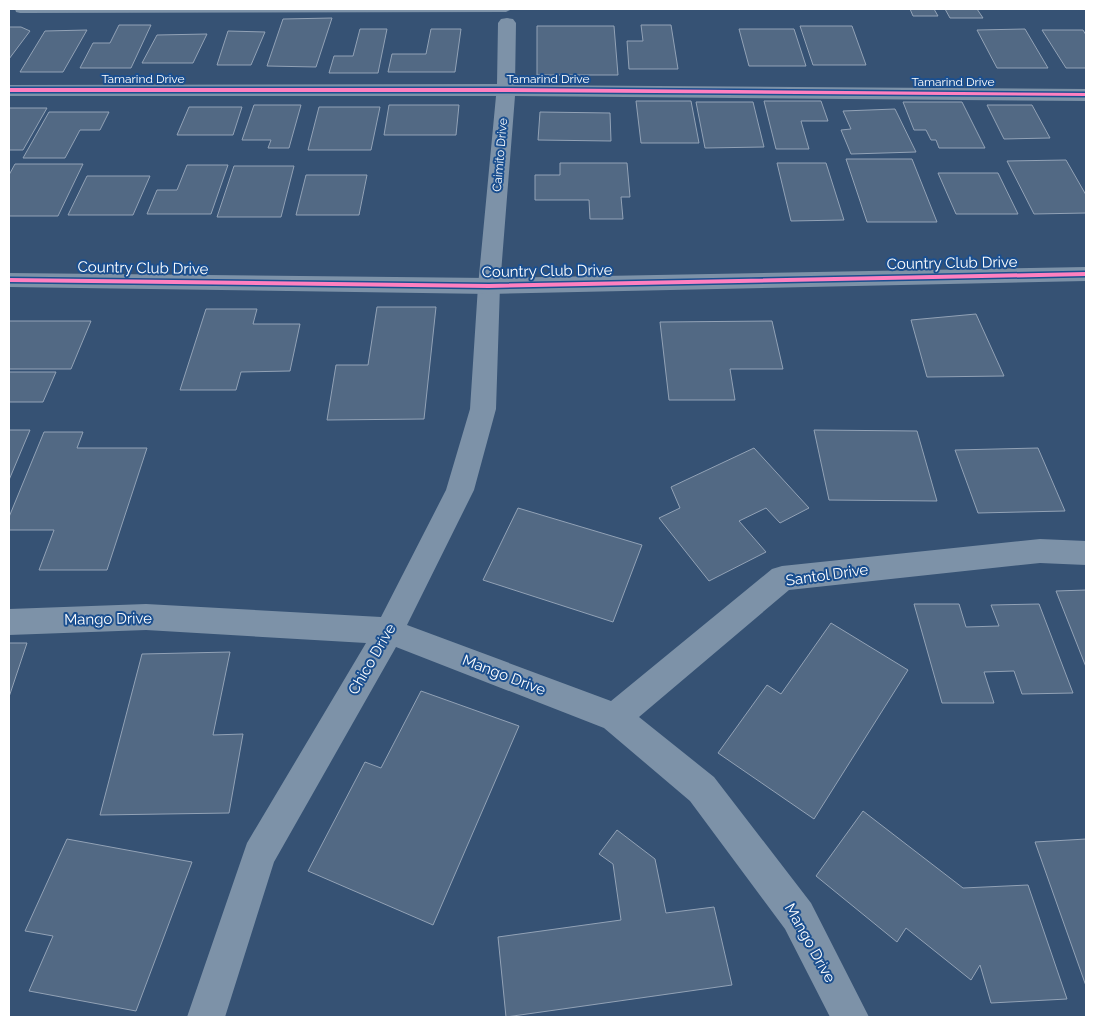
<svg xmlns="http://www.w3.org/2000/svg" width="1095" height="1026" viewBox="0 0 1095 1026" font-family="Raleway,sans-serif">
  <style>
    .building { fill: #526984; stroke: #92a2b6 }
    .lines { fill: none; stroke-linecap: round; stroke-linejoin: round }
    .service { fill: #7d92a8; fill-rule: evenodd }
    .minor { fill: #7d92a8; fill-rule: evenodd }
    .tertiary { fill: #7d92a8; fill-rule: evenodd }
    .cycleway-casing { stroke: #1b4f8f; stroke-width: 3 }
    .cycleway { fill: #ff80c0; fill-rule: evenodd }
    .labels { text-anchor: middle; stroke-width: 4; stroke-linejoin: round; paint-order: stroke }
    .far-street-label { font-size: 12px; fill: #fff; stroke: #1b4f8f }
    .street-label { font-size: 15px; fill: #fff; stroke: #1b4f8f }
  </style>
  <rect width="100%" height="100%" fill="#365274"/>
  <path class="building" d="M910,9H934L938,16H913Z
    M945,9H977L983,18H950Z
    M332,18L316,67L267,66L283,19Z
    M119,25H151L131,68H80L93,43H110Z
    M641,25H671L678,69H629L627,41H643Z
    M537,26H614L618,75H537Z
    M800,26H852L866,65H813Z
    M9,27H21L30,31L9,59Z
    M360,29H387L378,73H329L334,56H353Z
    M431,29H461L455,72H388L392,54H426Z
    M739,29H794L806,66H749Z
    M1025,29L1048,68H997L977,30Z
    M87,30L63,72H20L45,31Z
    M1042,30H1083L1086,35V68H1066Z
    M228,31L265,32L251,65H217Z
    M207,34L193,63H142L157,35Z
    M636,101H691L699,143H641Z
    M764,101H821L828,121H801L809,149H776Z
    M696,102H753L764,147L705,148Z
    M903,102H962L985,148H939L936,140H931L926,130H914Z
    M254,105H301L289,148H268L271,140H242Z
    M389,105H459L456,135H384Z
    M987,105H1032L1050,138L1004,139Z
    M189,107H242L233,135H177Z
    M319,107H380L371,150H308Z
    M9,108H47L23,150H9Z
    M895,109L916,152L851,154L841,130L851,129L843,111Z
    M49,112H109L100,130H80L65,158H23Z
    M540,112L610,113L611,141L538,140Z
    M846,159H912L937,222H867Z
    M1066,160L1086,195V213L1034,214L1007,161Z
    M560,163H627L630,197H621L623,219H590L589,200H535V175H560Z
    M777,163H826L844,220L791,221Z
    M15,164H83L58,216H9V175Z
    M187,165H228L211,214H147L157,190H177Z
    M234,166H294L281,217H217Z
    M938,173H998L1018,214H956Z
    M306,175H367L359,215H296Z
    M87,176H150L133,215H68Z
    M377,307H436L424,419L327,420L336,365H368Z
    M206,309H257L253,324H300L290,371L241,372L236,390H180Z
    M976,314L1004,376L927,377L911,320Z
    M9,321H91L71,369H9Z
    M772,321L783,369H730L735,400H669L660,322Z
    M9,372H56L43,402H9Z
    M9,430H30L9,480Z
    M814,430L917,431L937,501L829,500Z
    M44,432H83L77,448H147L107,570H39L54,530H9V517Z
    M754,448L809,508L780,523L766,508L739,521L766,552L709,581L659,518L680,508L671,487Z
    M1038,448L1065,511L978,513L955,450Z
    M518,508L642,545L613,622L483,580Z
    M1086,590V667L1056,591Z
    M914,604H959L966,627L999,626L991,605L1039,604L1073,693L1022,694L1014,671L984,672L994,703H942Z
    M831,623L908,670L814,819L718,753L767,685L781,694Z
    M9,643H27L9,697Z
    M230,652L213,735L243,734L229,813L100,815L142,654Z
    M421,691L519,726L433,925L308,871L365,762L381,768Z
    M863,811L963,888L1028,885L1067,999L991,1003L980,965L971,980L906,928L897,942L816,876Z
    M617,830L655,859L666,913L714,907L732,985L506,1017L498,937L621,920L613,864L599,854Z
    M67,839L192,862L136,1011L29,991L53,936L25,931Z
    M1086,839V986L1035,842Z"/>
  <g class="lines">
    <path class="service" d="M15,9H512L506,12L20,13L16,12Z"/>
    <path class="minor" d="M507,18L513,19L516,23L515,85L1086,89V101L515,96L500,286L496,409L474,490L407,625L611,701L772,569L782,566L1040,539L1086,541V565L1040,563L789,590L639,717L714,777L811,903L869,1017H830L785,929L690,801L604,728L396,647L274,862L225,1017H187L247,843L366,643L146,630L9,635V609L146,604L381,617L446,490L470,409L478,286L496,96H9V85L497,84L498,23L501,19Z"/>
    <path class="tertiary" d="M1086,267V281L489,294L9,287V273L489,278Z"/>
    <defs>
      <path id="cycleway" d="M9,88H506L1086,93V96L506,92H9Z
        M1086,272V276L489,288L9,282V278L489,284Z"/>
    </defs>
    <use href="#cycleway" class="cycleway-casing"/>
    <use href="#cycleway" class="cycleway"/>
  </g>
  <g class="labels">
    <g class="far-street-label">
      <text x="143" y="83">Tamarind Drive</text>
      <text x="548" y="83">Tamarind Drive</text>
      <text x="953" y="86">Tamarind Drive</text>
      <text transform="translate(500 155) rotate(-85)" y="4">Caimito Drive</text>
    </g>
    <g class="street-label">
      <text transform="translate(952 263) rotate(-1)" y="5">Country Club Drive</text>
      <text transform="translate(143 268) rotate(1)" y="5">Country Club Drive</text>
      <text transform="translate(547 271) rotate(-1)" y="5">Country Club Drive</text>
      <text transform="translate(827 575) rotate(-8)" y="5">Santol Drive</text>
      <text transform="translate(108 619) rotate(-1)" y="5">Mango Drive</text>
      <text transform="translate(372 659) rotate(-60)" y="5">Chico Drive</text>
      <text transform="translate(504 675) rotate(21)" y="5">Mango Drive</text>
      <text transform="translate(810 943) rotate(61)" y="5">Mango Drive</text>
    </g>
  </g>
  <rect width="1095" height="1026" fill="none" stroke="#ffffff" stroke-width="20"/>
</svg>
